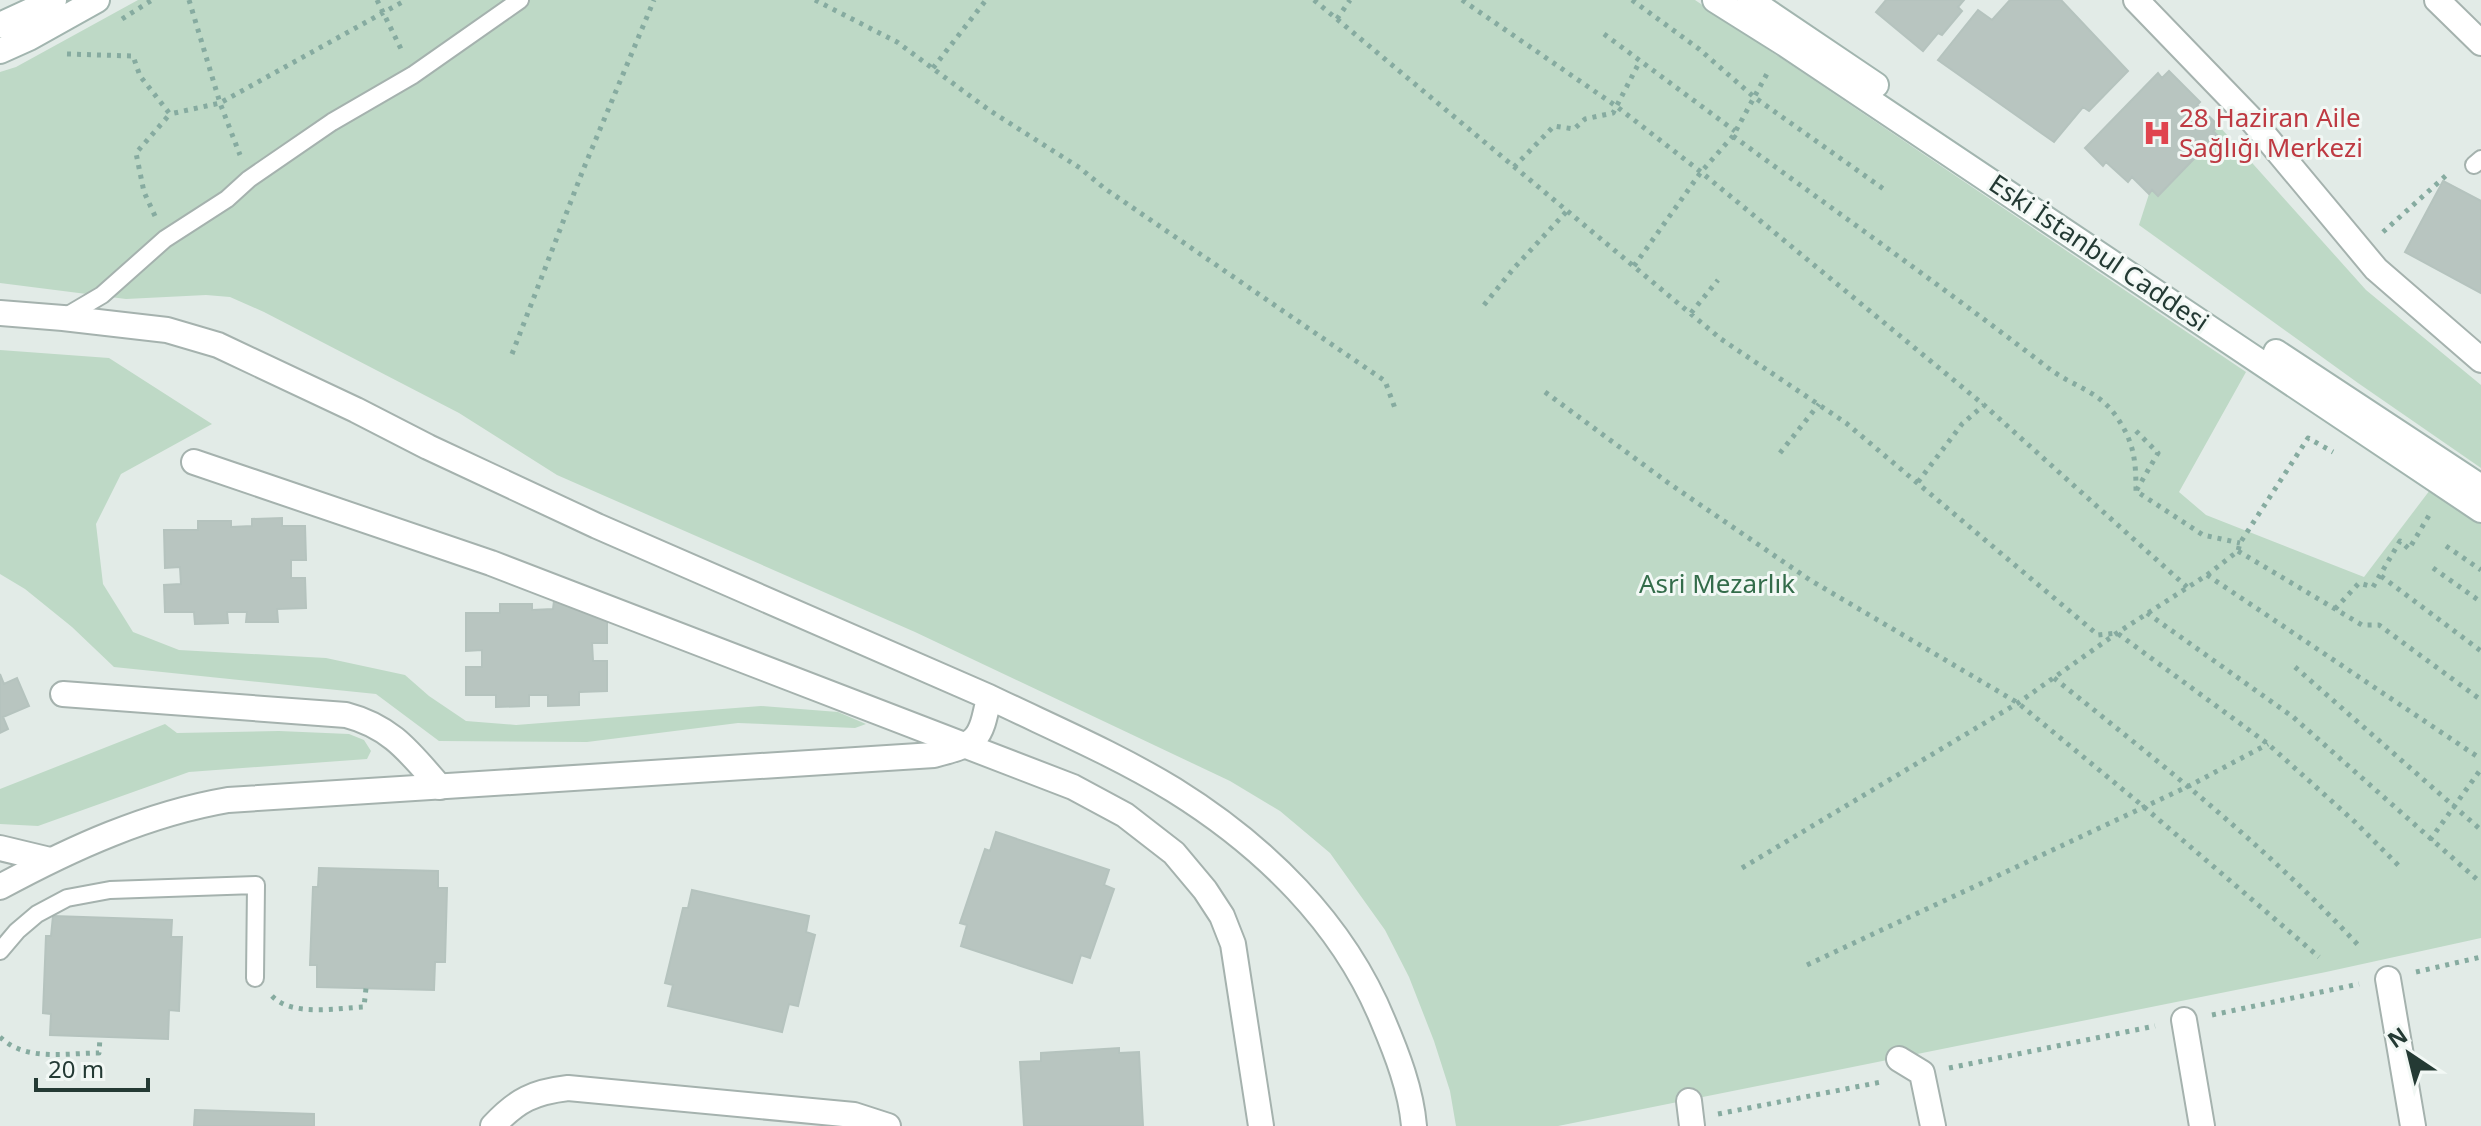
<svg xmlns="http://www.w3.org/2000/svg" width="2481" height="1126" viewBox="0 0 2481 1126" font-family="'Noto Sans',sans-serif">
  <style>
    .green { fill: #bed9c6 }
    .building { fill: #b8c5c0; stroke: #b5c3be; stroke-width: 2 }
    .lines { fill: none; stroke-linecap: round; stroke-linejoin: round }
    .service-casing { stroke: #a5b2ae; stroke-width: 20 }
    .minor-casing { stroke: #a5b2ae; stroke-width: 28 }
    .tertiary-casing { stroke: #a5b2ae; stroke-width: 28 }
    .secondary-casing { stroke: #a2b5af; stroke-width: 28 }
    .path { stroke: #86aba0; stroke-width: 5; stroke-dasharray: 4 6; stroke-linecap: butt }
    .service { stroke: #fff; stroke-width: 16 }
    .minor { stroke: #fff; stroke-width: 24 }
    .tertiary { stroke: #fff; stroke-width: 24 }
    .secondary { stroke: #fff; stroke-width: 24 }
    .labels { text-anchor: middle; stroke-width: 6; stroke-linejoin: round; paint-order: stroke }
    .health-label { font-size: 26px; fill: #be3a42; stroke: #f2f8f5; text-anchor: start }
    .street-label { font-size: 26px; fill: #243a34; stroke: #f2f8f5 }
    .park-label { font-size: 26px; fill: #336c4a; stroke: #f2f8f5 }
  </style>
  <rect width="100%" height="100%" fill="#e2ebe7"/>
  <path class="green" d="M138,0H1695L2246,372L2179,492L2206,515L2364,577L2433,486L2481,520V938L2326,972L1558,1126H1456L1450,1091L1434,1041L1409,977L1385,930L1330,853L1280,811L1230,781L915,632L557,475L459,413L264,312L230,297L206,295L126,299L0,283V72L16,67Z
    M2219,126L2366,290L2481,385V468L2358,383L2139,225L2149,194L2152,190L2158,195L2217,136L2213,131Z
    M0,350L109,358L212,424L121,474L96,524L103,584L133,632L179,650L326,658L405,675L429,696L466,721L516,725L761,706L838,712L866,724L855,728L738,723L587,742L439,741L376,694L114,667L72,627L25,589L0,574Z
    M165,724L177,733L279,731L349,734L364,740L371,751L367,759L189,772L38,826L0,824V789Z"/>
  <path class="building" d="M1886,0H1964L1958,7L1962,11L1942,35L1938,33L1923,51L1876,12Z
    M2010,0H2061L2128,71L2089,111L2083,107L2054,142L1938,60L1978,10L1992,20Z
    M2169,71L2200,102L2197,105L2219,126L2213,131L2217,135L2158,196L2152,190L2149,194L2132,177L2128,182L2106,162L2103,166L2085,148L2158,73L2162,78Z
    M2443,181L2481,201V293L2405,252Z
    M282,518V526H305L306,560H291V578H305L306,608L277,609L278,622H246L247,612H227L228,623L195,624L194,612H165L164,585L181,584L180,567L165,568L164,530H198V521H231V527L252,526V519Z
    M554,601H583L607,609V643H592L593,661H607V691L579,692V705L548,706V695H529V706L496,707V695H466V667H482V650L466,651V613H500V604H532V610L553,609Z
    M0,674L4,684L17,678L29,706L3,717L8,729L0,733Z
    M996,832L1109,870L1104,885L1114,889L1090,958L1081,955L1072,983L961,946L967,925L960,923L985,849L990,851Z
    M319,868L438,871V888H447L445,962H435L434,990L317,987V965H310L313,887H318Z
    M692,890L809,916L806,932L815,935L798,1006L789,1004L782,1032L668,1006L673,985L665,983L683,908H688Z
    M53,916L172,920L171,937H182L179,1011L169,1010L168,1039L50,1035L51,1014L43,1013L46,936H51Z
    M1119,1048V1053L1139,1052L1143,1126H1024L1020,1062L1041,1061V1053Z
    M195,1110L314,1114V1126H194Z"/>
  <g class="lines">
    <defs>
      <path id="service" d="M2474,165L2481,159
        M63,318L102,295L165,239L227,199L249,179L332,122L413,75L520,0
        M0,951L17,931L37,914L67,898L110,890L256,885L255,978"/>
      <path id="minor" d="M2437,0L2481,43
        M194,462L491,563L1073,787L1125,815L1174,853L1205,890L1222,916L1233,944L1261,1126
        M63,694L346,715C392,727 410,753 440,787
        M0,848L50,860
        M2388,979L2413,1126
        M2184,1020L2202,1126
        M1899,1059L1922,1073L1933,1126
        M1689,1101L1692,1126
        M493,1126C517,1100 534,1092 568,1088L854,1115L888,1126"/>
      <path id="tertiary" d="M2136,0L2251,119L2376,269L2481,360
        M0,313L63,318L167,330L218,345L356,410L428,447L597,526L989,697C980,742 978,743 934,755L228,800C147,814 72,848 0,887
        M989,697C1051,727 1115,754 1174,790C1264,846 1343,923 1383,1021C1397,1054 1411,1090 1414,1126"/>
      <path id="secondary" d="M1715,0L1785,44L2481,510
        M1750,0L1876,85
        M0,25L54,0
        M0,51L29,38L97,0
        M2276,352L2481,487"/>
    </defs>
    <use href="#service" class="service-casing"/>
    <use href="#minor" class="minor-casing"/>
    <use href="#tertiary" class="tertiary-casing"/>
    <use href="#secondary" class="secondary-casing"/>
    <path class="path" d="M189,0L220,103L240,155
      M377,0L403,53
      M815,0L897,42L989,110L1080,168L1104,188L1385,381L1396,411
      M1314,0L1721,339L1846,423L2098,635L2117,633L2268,744L2355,822L2401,868
      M1462,0L1616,106L1701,172L1984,405L2187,587
      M1632,0L1699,49L1754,97L1885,190
      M122,19L152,0
      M1337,19L1350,0
      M1604,34L1735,131
      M67,54L133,56L140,76L170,114L220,103L406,0
      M933,68L986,0
      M1733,136C1838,213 1944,288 2047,367C2071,386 2098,390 2116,416C2134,442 2136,460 2136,491
      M1514,167L1554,126L1574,129L1585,119L1613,113L1640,61
      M155,216L144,192L136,153L170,114
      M2383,232L2450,172
      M1634,266L1701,172L1733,136L1769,70
      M1484,305L1514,268L1567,211
      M1691,313L1718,280
      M512,354L583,170L654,0
      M1545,392L1667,482L1810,580L2018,703L2144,807L2319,957
      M2136,431L2158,453L2136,491L2203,535L2240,543
      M1780,453L1819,404
      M1918,482L1962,424L1984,405
      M2446,546L2481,570
      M2238,551L2362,625H2379L2481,700
      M2433,568L2481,602
      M2207,575L2481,759
      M2381,576L2481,651
      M2335,609L2359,583L2373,587L2400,541L2409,549L2431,512
      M2147,613L2293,717L2481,883
      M2295,667L2481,830
      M2054,678C2159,762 2267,847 2359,946
      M2430,840L2481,769
      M1742,868L2018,703L2117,633L2207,575L2238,551L2240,543L2308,438L2333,452
      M1807,965L2189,786L2268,744
      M2416,972L2481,957
      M272,996C292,1017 337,1008 364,1007L366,988
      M2212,1015L2359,984
      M0,1037C26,1062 65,1053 99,1053L100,1037
      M1949,1068L2155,1026
      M1718,1114L1881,1082"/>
    <use href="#service" class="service"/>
    <use href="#minor" class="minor"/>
    <use href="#tertiary" class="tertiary"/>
    <use href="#secondary" class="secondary"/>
  </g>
  <defs>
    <symbol id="hospital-bare" viewBox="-9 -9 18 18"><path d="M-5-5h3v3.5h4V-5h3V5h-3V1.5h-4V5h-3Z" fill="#e0444e" stroke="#f2f8f5" stroke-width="2.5" paint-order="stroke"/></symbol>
  </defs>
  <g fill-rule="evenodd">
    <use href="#hospital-bare" x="2137" y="113" width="40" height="40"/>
  </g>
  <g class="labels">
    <g class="health-label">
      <text x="2179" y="127">28 Haziran Aile<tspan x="2179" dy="30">Sağlığı Merkezi</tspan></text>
    </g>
    <g class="street-label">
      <text transform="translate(2099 253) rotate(34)" y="9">Eski İstanbul Caddesi</text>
    </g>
    <g class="park-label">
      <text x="1717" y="593">Asri Mezarlık</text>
    </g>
  </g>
  <g transform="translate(2409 1054) rotate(325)" stroke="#f2f8f5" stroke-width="6" paint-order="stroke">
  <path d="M0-6L14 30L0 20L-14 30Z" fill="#243a34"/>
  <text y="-12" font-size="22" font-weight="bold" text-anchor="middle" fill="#243a34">N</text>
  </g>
  <path d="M36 1078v12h112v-12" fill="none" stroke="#243a34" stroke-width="4"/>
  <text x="48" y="1078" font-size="24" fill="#243a34" stroke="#f2f8f5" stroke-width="6" paint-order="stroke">20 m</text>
</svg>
